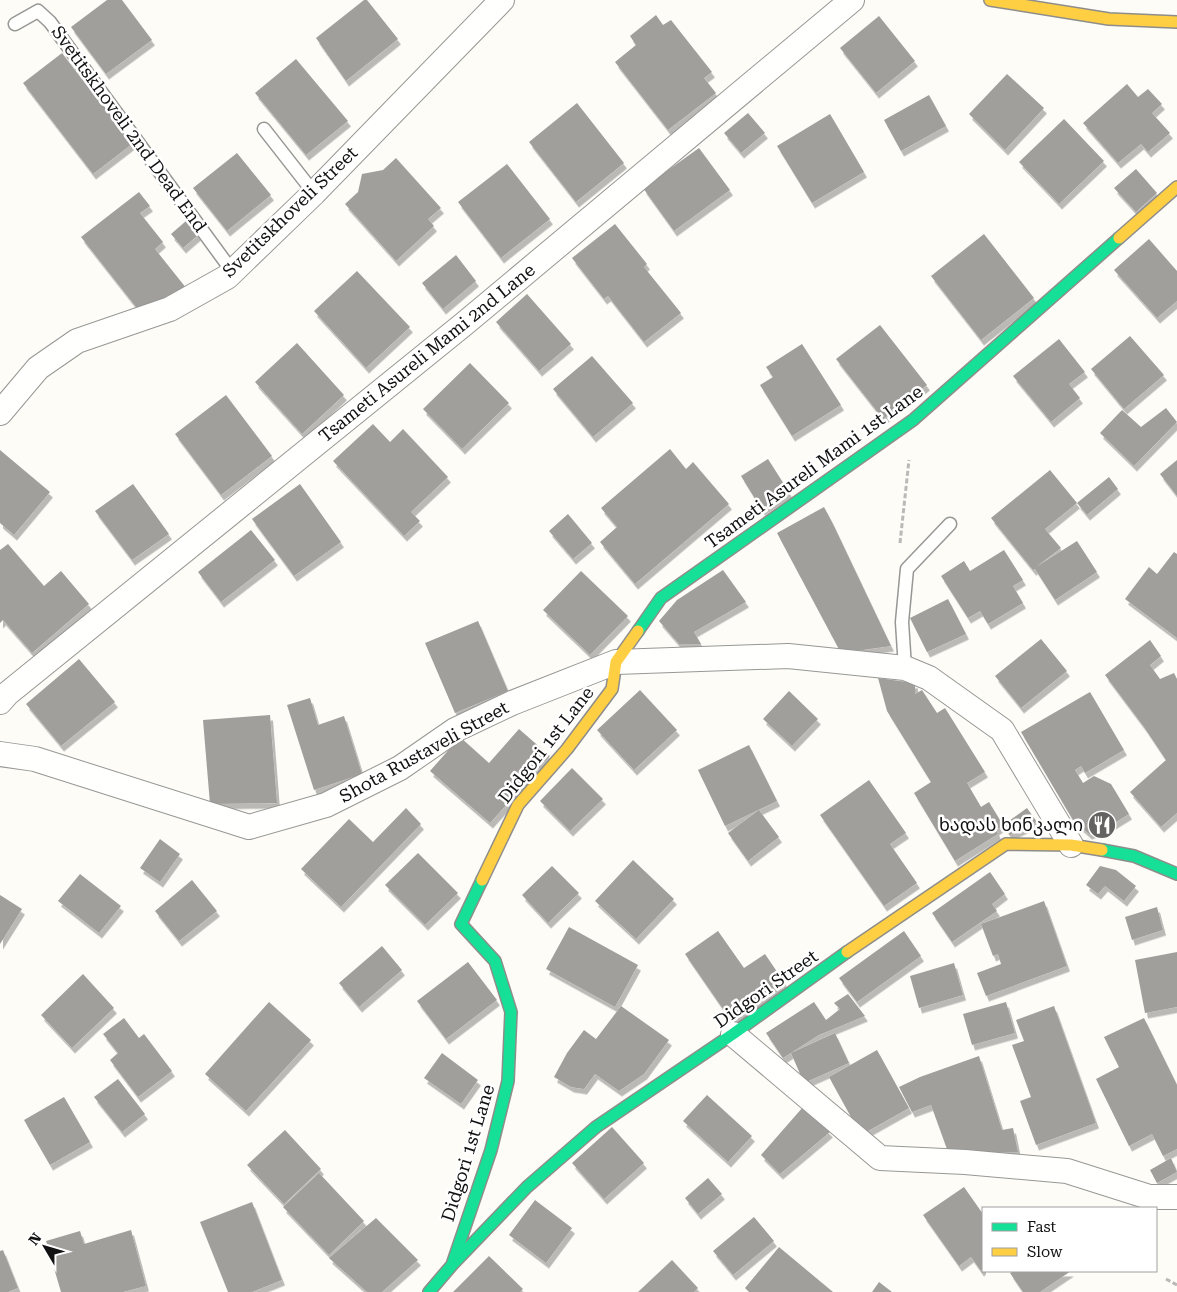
<svg xmlns="http://www.w3.org/2000/svg" width="1177" height="1292" viewBox="0 0 1177 1292" font-family="'Roboto Serif','Noto Sans Georgian',serif">
  <style>
    .building { fill: #a19f9c; filter: url(#shadow) }
    .lines { fill: none; stroke-linecap: round; stroke-linejoin: round }
    .lane-casing { stroke: #979795; stroke-width: 15 }
    .street-casing { stroke: #979795; stroke-width: 26 }
    .fast-casing { stroke: #8e8d8b; stroke-width: 14 }
    .slow-casing { stroke: #8e8d8b; stroke-width: 14 }
    .path { stroke: #b9b9b8; stroke-width: 3; stroke-dasharray: 5 2.5; stroke-linecap: butt }
    .lane { stroke: #fffffe; stroke-width: 12 }
    .street { stroke: #fffffe; stroke-width: 24 }
    .fast { stroke: #16e098; stroke-width: 11 }
    .slow { stroke: #ffcf43; stroke-width: 11 }
    .labels { text-anchor: middle; stroke-width: 5; stroke-linejoin: round; paint-order: stroke }
    .street-label { font-size: 18px; fill: #111; stroke: #fff }
    .poi-label { font-size: 18px; fill: #111; stroke: #fff; text-anchor: end }
  </style>
  <defs>
    <filter id="shadow"><feDropShadow dx="3" dy="5.5" stdDeviation="0" flood-color="#0004"/></filter>
  </defs>
  <rect width="100%" height="100%" fill="#fdfcf7"/>
  <path class="building" d="M107,0H122L152,40L106,74L71,27Z
    M364,0H367L398,39L346,81L316,38Z
    M656,15L663,25L671,20L712,72L704,78L716,93L668,130L615,62L636,45L630,36Z
    M879,16L915,61L876,93L840,48Z
    M62,53L132,144L93,174L23,83Z
    M296,59L348,121L306,155L255,93Z
    M1007,74L1044,108L1005,150L969,114Z
    M1127,84L1138,97L1148,89L1162,104L1152,113L1170,133L1148,152L1141,144L1118,163L1083,123Z
    M929,95L946,126L901,151L884,120Z
    M577,103L624,163L576,202L529,142Z
    M748,113L765,133L741,153L724,133Z
    M830,114L864,172L812,203L777,146Z
    M1064,119L1104,161L1059,204L1019,162Z
    M699,148L730,190L674,231L643,188Z
    M237,153L271,195L227,231L193,188Z
    M396,158L441,208L428,219L434,226L396,261L345,204L358,192L362,174L383,170Z
    M507,164L550,219L501,258L458,202Z
    M1136,169L1157,193L1136,212L1114,188Z
    M139,192L150,206L140,213L163,242L155,249L187,289L140,312L81,237Z
    M186,221L198,235L183,248L171,234Z
    M615,224L647,264L644,267L681,313L644,342L608,296L604,299L572,258Z
    M984,234L1034,298L981,340L931,276Z
    M1149,239L1177,271V301L1157,318L1114,270Z
    M456,255L476,281L443,309L422,283Z
    M357,271L410,327L366,368L314,311Z
    M527,294L571,344L539,371L496,322Z
    M880,325L927,385L883,419L836,359Z
    M1130,336L1164,375L1124,409L1091,369Z
    M1059,339L1085,372L1069,384L1080,398L1051,422L1013,376Z
    M297,343L344,395L302,434L255,382Z
    M802,344L841,405L792,436L760,385L773,377L766,367Z
    M592,356L633,403L593,437L553,389Z
    M470,363L509,403L462,449L423,409Z
    M226,395L272,456L221,495L175,434Z
    M1166,408L1177,422L1134,466L1100,433L1122,410L1141,427Z
    M373,424L390,442L403,429L448,477L411,512L420,521L404,536L333,461Z
    M670,449L686,469L693,462L729,504L635,584L600,542L617,527L601,508Z
    M0,450L50,492L14,535L0,523Z
    M768,459L789,492L762,510L741,476Z
    M1177,460V496L1160,474Z
    M1050,470L1077,503L1045,529L1061,548L1036,567L1077,541L1097,572L1055,600L1035,569L1033,570L991,518Z
    M1109,477L1118,489L1087,515L1077,503Z
    M133,484L169,534L132,560L95,511Z
    M300,484L341,542L294,576L252,519Z
    M824,507L832,522L891,646L841,653L777,533Z
    M568,514L592,543L573,559L549,531Z
    M251,530L275,560L221,602L198,572Z
    M8,544L44,586L61,571L89,604L32,653L3,620L0,623V550Z
    M1004,550L1023,580L1013,586L1023,603L988,624L980,611L968,618L941,576L964,561L970,571Z
    M1174,552L1177,554V638L1125,599L1149,567L1157,574Z
    M723,570L746,602L694,632L701,644H679L659,621L677,600Z
    M581,571L628,616L590,655L543,610Z
    M948,599L966,634L927,652L910,618Z
    M478,621L508,691L455,713L425,643Z
    M1041,639L1067,671L1021,708L995,676Z
    M1150,640L1161,656L1150,665L1160,679L1174,673L1177,679V813L1161,827L1130,792L1166,760L1144,727L1105,675Z
    M79,659L115,702L61,746L26,704Z
    M878,678L915,683V694L922,690L937,713L945,708L985,772L967,783L981,807L989,802L1003,825L996,830L998,834L955,861L914,793L931,782L887,711Z
    M640,690L677,730L634,770L597,730Z
    M789,691L818,719L792,746L763,719Z
    M1090,692L1124,750L1085,773L1081,766L1075,770L1083,783L1094,776L1111,784L1129,814L1108,827L1089,834L1073,820L1021,732Z
    M310,698L318,725L344,716L362,774L314,790L287,705Z
    M270,715L277,803L210,804L203,720Z
    M519,729L550,756L490,823L430,771L460,737L489,763Z
    M749,745L777,801L725,826L698,770Z
    M572,768L603,799L570,831L540,801Z
    M869,780L906,833L890,844L917,883L884,906L820,815Z
    M406,808L421,824L341,907L301,869L349,819L373,842Z
    M1027,808L1037,822L1010,835L1003,825Z
    M759,810L779,837L748,861L728,833Z
    M160,839L180,854L160,882L140,868Z
    M418,853L458,893L425,925L385,885Z
    M633,860L674,899L636,939L595,901Z
    M552,866L579,893L548,923L522,895Z
    M1100,866L1116,870L1136,886L1124,901L1105,886L1098,894L1086,885Z
    M990,872L1005,894L992,904L997,911L952,942L932,913Z
    M80,874L121,906L99,933L58,901Z
    M192,880L217,911L179,941L155,911Z
    M0,895L22,909L0,944Z
    M1044,901L1067,966L986,996L977,973L1001,964L998,954L993,956L981,924Z
    M1157,907L1163,930L1132,940L1125,917Z
    M569,927L638,965L615,1007L546,969Z
    M718,931L744,968L765,954L786,985L732,1022L685,954Z
    M904,931L921,956L857,1002L839,978Z
    M382,946L402,970L359,1007L339,983Z
    M1177,952V1007L1145,1013L1135,960Z
    M468,962L497,1000L446,1039L417,1001Z
    M954,963L963,995L919,1008L910,976Z
    M83,974L114,1008L72,1048L41,1015Z
    M848,994L865,1016L819,1035L783,1058L766,1033L814,1002L826,1020L840,1009L834,1003Z
    M269,1002L311,1040L246,1111L205,1074Z
    M1006,1002L1015,1033L972,1045L963,1014Z
    M621,1006L669,1040L644,1074L619,1091L595,1074L584,1089L571,1087L554,1077L567,1053L584,1030L596,1039Z
    M1054,1006L1096,1123L1036,1145L1020,1101L1031,1097L1012,1045L1024,1041L1016,1020Z
    M124,1018L139,1038L144,1034L172,1071L138,1097L110,1060L118,1053L103,1034Z
    M1144,1018L1177,1085V1149L1163,1156L1152,1134L1129,1146L1096,1079L1119,1067L1104,1037Z
    M835,1033L849,1063L804,1083L791,1053Z
    M877,1050L909,1108L861,1135L829,1077Z
    M442,1053L478,1080L461,1104L424,1078Z
    M979,1056L1002,1130L1013,1128L1018,1152H948L931,1105L912,1112L899,1087L920,1077Z
    M118,1079L145,1114L122,1132L94,1097Z
    M707,1095L752,1136L728,1162L683,1121Z
    M64,1097L90,1142L50,1165L24,1120Z
    M803,1107L830,1132L780,1174L761,1155Z
    M612,1127L644,1163L604,1199L572,1163Z
    M285,1130L321,1169L284,1204L247,1165Z
    M1171,1158L1177,1172L1157,1183L1150,1170Z
    M319,1173L364,1221L329,1255L283,1207Z
    M708,1178L722,1194L698,1214L685,1198Z
    M964,1187L983,1214V1269L981,1271L971,1257L959,1266L923,1215Z
    M535,1200L572,1228L546,1263L509,1235Z
    M252,1202L282,1280L252,1292H228L200,1222Z
    M754,1217L774,1241L733,1275L713,1251Z
    M376,1218L418,1260L382,1292H367L329,1258Z
    M131,1230L146,1286L123,1292H61L46,1241L80,1231L84,1244Z
    M779,1247L833,1292H749L745,1288Z
    M3,1250L18,1288L8,1292H0V1251Z
    M489,1256L523,1289L520,1292H453Z
    M672,1260L698,1288L694,1292H638Z
    M1014,1271H1071L1040,1292H1023L1010,1273Z
    M879,1282L892,1292H872Z"/>
  <g class="lines">
    <defs>
      <path id="lane" d="M15,24L38,11L50,22L232,271
        M264,129L314,193
        M905,668L902,622L907,569L950,524"/>
      <path id="street" d="M0,413L38,368L77,341L170,309L227,277L314,193L502,0
        M0,702L7,694L464,324L852,0
        M0,754L35,759L249,827L326,805L400,768L455,730L512,703L616,662L788,656L905,668L929,678L1002,730L1071,845
        M733,1034L880,1158L965,1162L1067,1171L1149,1197H1177"/>
      <path id="fast" d="M638,631L661,598L913,420L1119,238
        M1102,850L1134,856L1177,874
        M452,1265L491,1150L508,1081L511,1012L495,961L461,924L482,880
        M429,1292L452,1265L527,1187L596,1127L733,1034L847,952"/>
      <path id="slow" d="M990,0L1109,19L1177,22
        M1119,238L1177,187
        M482,880L518,805L567,749L612,689L616,662L638,631
        M847,952L1006,844L1071,845L1102,850"/>
    </defs>
    <use href="#lane" class="lane-casing"/>
    <use href="#street" class="street-casing"/>
    <use href="#fast" class="fast-casing"/>
    <use href="#slow" class="slow-casing"/>
    <path class="path" d="M900,543L909,460
      M1166,1279L1177,1285"/>
    <use href="#lane" class="lane"/>
    <use href="#street" class="street"/>
    <use href="#fast" class="fast"/>
    <use href="#slow" class="slow"/>
  </g>
  <defs>
    <symbol id="restaurant-disc" viewBox="-11 -11 22 22"><circle r="9.5" fill="#646362" stroke="#fff"/><path d="M-5-6h1v4h1v-4h1v4h1v-4h1v5L-1.5 .5V6h-2V.5L-5-1ZM5-6V6H3V1.5H1.5Q1.5-4 5-6Z" fill="#fff"/></symbol>
  </defs>
  <g fill-rule="evenodd">
    <use href="#restaurant-disc" x="1086" y="809" width="32" height="32"/>
  </g>
  <g class="labels">
    <g class="street-label">
      <text transform="translate(129 129) rotate(54)" y="6">Svetitskhoveli 2nd Dead End</text>
      <text transform="translate(290 212) rotate(-44)" y="6">Svetitskhoveli Street</text>
      <text transform="translate(427 353) rotate(-39)" y="6">Tsameti Asureli Mami 2nd Lane</text>
      <text transform="translate(814 467) rotate(-36)" y="6">Tsameti Asureli Mami 1st Lane</text>
      <text transform="translate(546 745) rotate(-52)" y="6">Didgori 1st Lane</text>
      <text transform="translate(424 752) rotate(-29)" y="6">Shota Rustaveli Street</text>
      <text transform="translate(766 989) rotate(-35)" y="6">Didgori Street</text>
      <text transform="translate(468 1153) rotate(-73)" y="6">Didgori 1st Lane</text>
    </g>
    <g class="poi-label">
      <text x="1083" y="831">ხადას ხინკალი</text>
    </g>
  </g>
  <rect x="982" y="1207" width="175" height="65" fill="#ffffff" stroke="#a0a0a0"/>
  <rect x="992" y="1223" width="25" height="8" fill="#16e098" stroke="#a0a0a0"/>
  <text x="1027" y="1232" font-size="15" fill="#111111">Fast</text>
  <rect x="992" y="1248" width="25" height="8" fill="#ffcf43" stroke="#a0a0a0"/>
  <text x="1027" y="1257" font-size="15" fill="#111111">Slow</text>
  <g transform="translate(45 1247) rotate(308)" stroke="#ffffff" stroke-width="4" paint-order="stroke">
  <path d="M0-4L9 19L0 12L-9 19Z" fill="#111111"/>
  <text y="-8" font-size="14" font-weight="bold" text-anchor="middle" fill="#111111">N</text>
  </g>
</svg>
